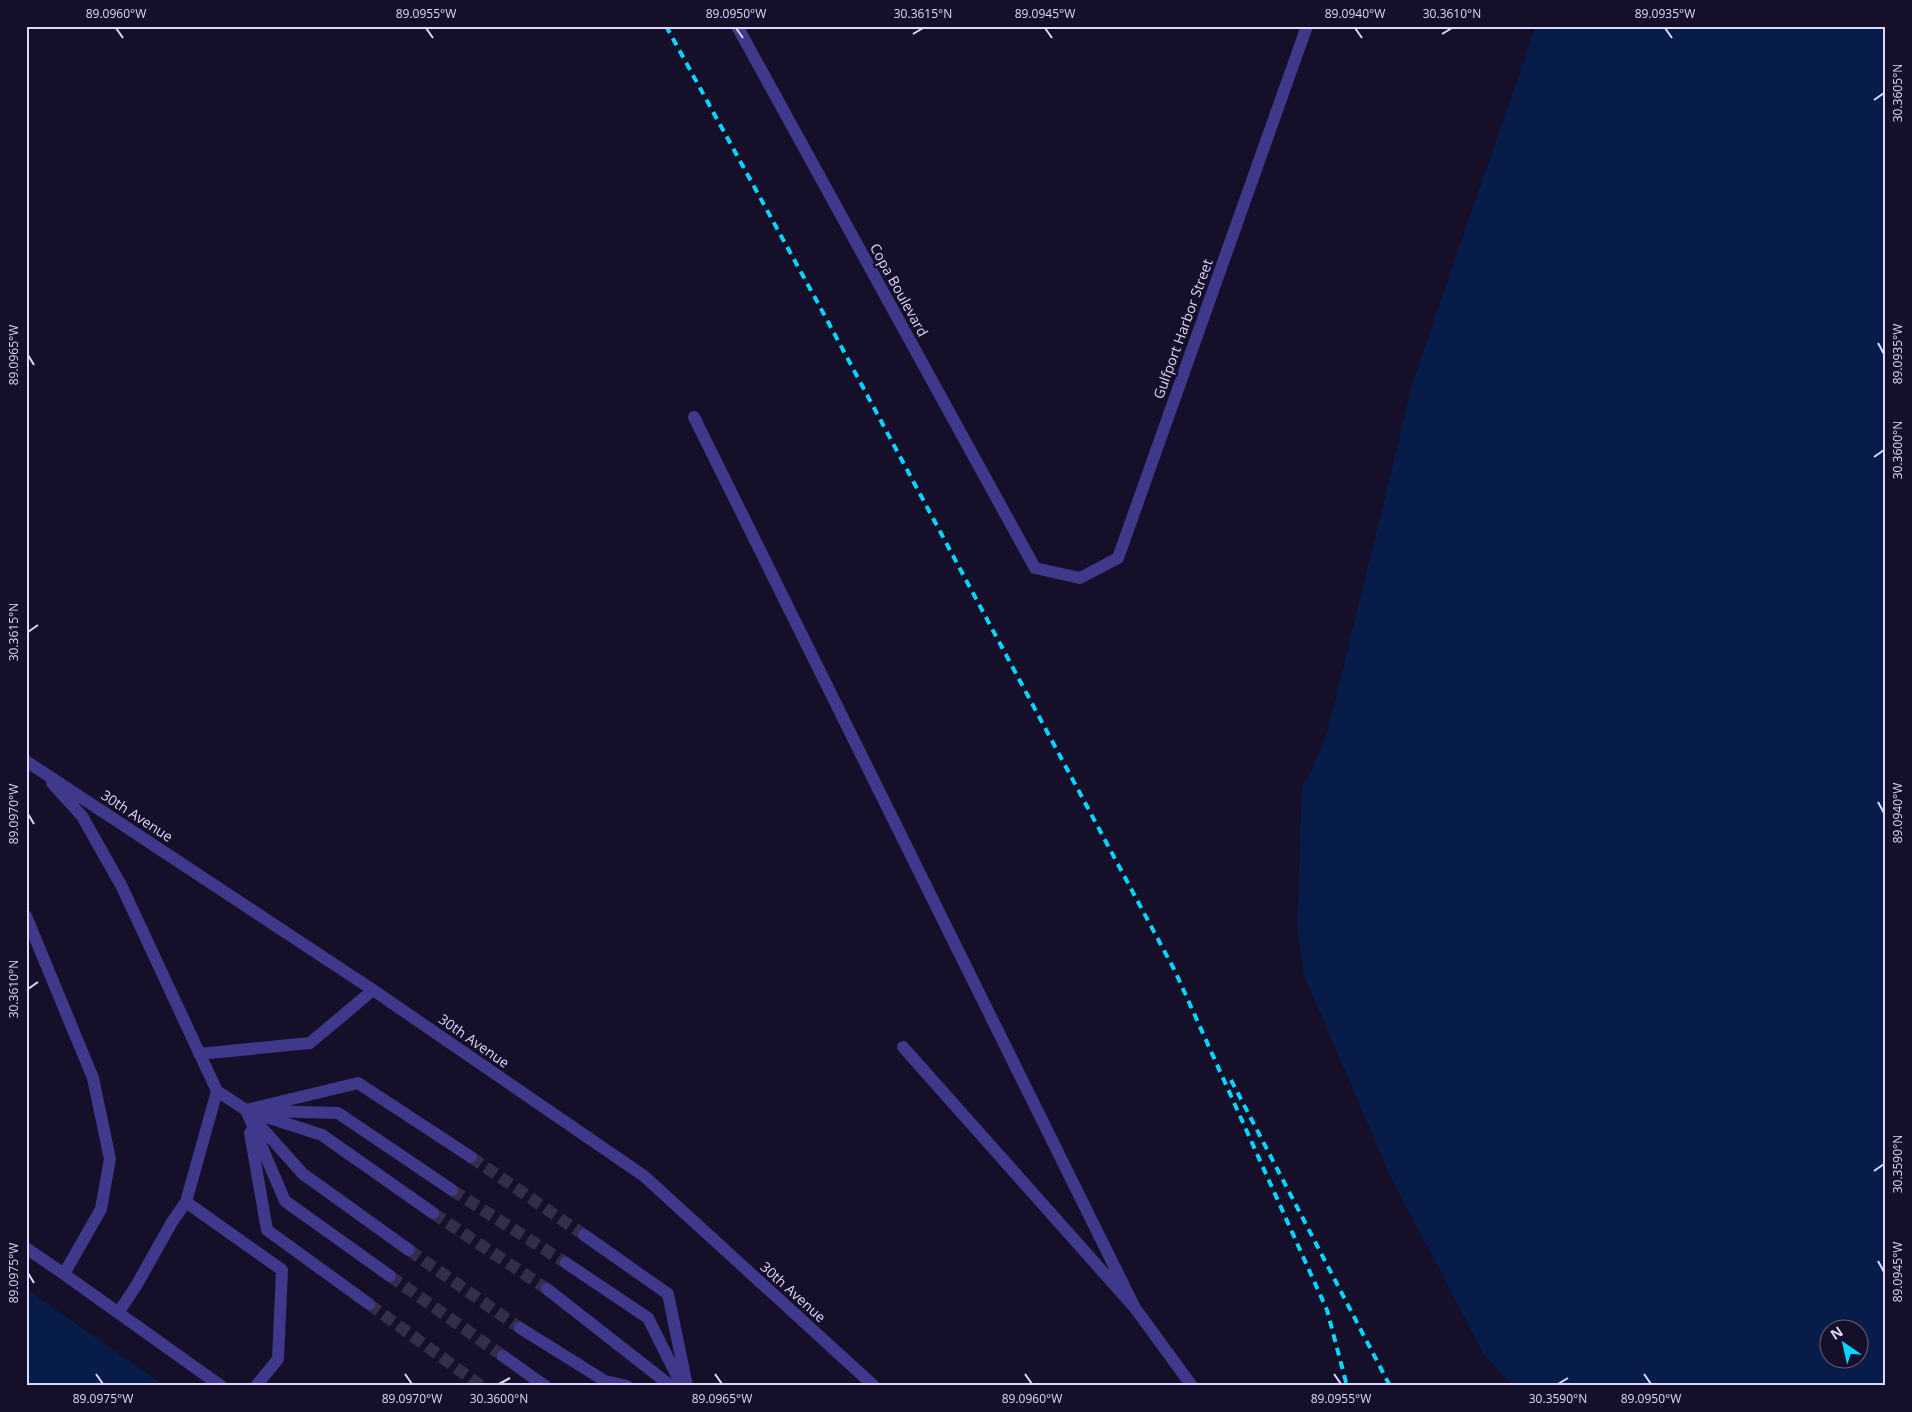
<svg xmlns="http://www.w3.org/2000/svg" width="1912" height="1412" viewBox="0 0 1912 1412" font-family="'Open Sans',sans-serif">
  <style>
    .water { fill: #081c4a; fill-rule: evenodd }
    .lines { fill: none; stroke-linecap: round; stroke-linejoin: round }
    .minor-tunnel { stroke: #332d4a; stroke-width: 12; stroke-dasharray: 12 6; stroke-linecap: butt }
    .minor { stroke: #40388b; stroke-width: 12 }
    .rail { stroke: #04d6ff; stroke-width: 4; stroke-dasharray: 8 6; stroke-linecap: butt }
    .ticks { fill: none; stroke: #dfd8ff; stroke-width: 2 }
    .labels { text-anchor: middle; stroke-width: 5; stroke-linejoin: round; paint-order: stroke }
    .street-label { font-size: 14px; fill: #dfd8ff; stroke: #150f2a }
    .neatline { fill: none; stroke: #dfd8ff; stroke-width: 2 }
    .ticks-label { font-size: 12px; text-anchor: middle; fill: #dfd8ff }
  </style>
  <rect width="100%" height="100%" fill="#150f2a"/>
  <path class="water" d="M1536,26H1886V1386H1513L1484,1355L1390,1175L1304,975L1297,926L1302,786L1312,770L1328,730L1414,378ZM1830,1330H1860V1360H1830Z
    M26,1289L165,1386H26Z"/>
  <g class="lines">
    <path class="minor-tunnel" d="M471,1157L584,1235
      M452,1190L566,1263
      M433,1213L547,1289
      M409,1250L520,1328
      M390,1276L503,1356
      M369,1304L481,1386"/>
    <path class="minor" d="M737,26L1035,568L1080,578L1118,558L1307,26
      M694,417L1135,1308
      M26,761L373,990L644,1176L874,1386
      M52,783L82,816L122,887L217,1091L246,1110L285,1201L390,1276
      M26,916L93,1078L110,1159L101,1209L64,1274L26,1248
      M903,1047L1135,1308L1192,1386
      M199,1054L310,1043L373,990
      M246,1110L358,1083L471,1157
      M264,1111L338,1113L452,1190
      M260,1115L322,1135L433,1213
      M253,1118L303,1174L409,1250
      M250,1133L267,1230L369,1304
      M186,1202L282,1270L278,1359L256,1386
      M584,1235L668,1294L687,1386
      M566,1263L648,1318L682,1386
      M64,1274L221,1386
      M547,1289L671,1386
      M118,1313L136,1286L172,1222L186,1202L217,1091
      M520,1328L605,1381L627,1386
      M503,1356L545,1386"/>
    <path class="rail" d="M666,26L819,305L1175,971L1327,1310L1347,1386
      M1231,1080L1390,1386"/>
  </g>
  <path class="ticks" d="M116,28L123,38M426,28L433,38M736,28L743,38M1045,28L1052,38M1355,28L1362,38M1665,28L1672,38M913,34L923,28M1442,34L1452,28M1874,100L1884,93M1878,343L1884,354M28,355L34,365M1874,457L1884,450M28,632L38,625M1878,802L1884,813M28,814L34,824M28,989L38,982M1874,1171L1884,1164M1878,1261L1884,1272M28,1273L34,1283M96,1374L103,1384M405,1374L412,1384M715,1374L722,1384M1025,1374L1032,1384M1334,1374L1341,1384M1644,1374L1651,1384M499,1384L510,1378M1558,1384L1568,1378"/>
  <g class="labels">
    <g class="street-label">
      <text transform="translate(899 290) rotate(61)" y="5">Copa Boulevard</text>
      <text transform="translate(1183 329) rotate(-70)" y="5">Gulfport Harbor Street</text>
      <text transform="translate(137 816) rotate(33)" y="5">30th Avenue</text>
      <text transform="translate(474 1041) rotate(35)" y="5">30th Avenue</text>
      <text transform="translate(793 1292) rotate(42)" y="5">30th Avenue</text>
    </g>
  </g>
  <rect width="1912" height="1412" fill="none" stroke="#150f2a" stroke-width="55"/>
  <g transform="translate(1844 1344) rotate(326)"><circle r="24" fill="#150f2a" stroke="#665f7f"/>
  <path d="M0-4L9 19L0 12L-9 19Z" fill="#04d6ff"/>
  <text y="-8" font-size="14" font-weight="bold" text-anchor="middle" fill="#dfd8ff">N</text>
  </g>
  <rect x="28" y="28" width="1856" height="1356" class="neatline"/>
  <g class="ticks-label">
    <text x="116" y="18">89.0960°W</text>
    <text x="426" y="18">89.0955°W</text>
    <text x="736" y="18">89.0950°W</text>
    <text x="923" y="18">30.3615°N</text>
    <text x="1045" y="18">89.0945°W</text>
    <text x="1355" y="18">89.0940°W</text>
    <text x="1452" y="18">30.3610°N</text>
    <text x="1665" y="18">89.0935°W</text>
    <text transform="translate(1898 93) rotate(-90)" y="4">30.3605°N</text>
    <text transform="translate(1898 354) rotate(-90)" y="4">89.0935°W</text>
    <text transform="translate(14 355) rotate(-90)" y="4">89.0965°W</text>
    <text transform="translate(1898 450) rotate(-90)" y="4">30.3600°N</text>
    <text transform="translate(14 632) rotate(-90)" y="4">30.3615°N</text>
    <text transform="translate(1898 813) rotate(-90)" y="4">89.0940°W</text>
    <text transform="translate(14 814) rotate(-90)" y="4">89.0970°W</text>
    <text transform="translate(14 989) rotate(-90)" y="4">30.3610°N</text>
    <text transform="translate(1898 1164) rotate(-90)" y="4">30.3590°N</text>
    <text transform="translate(1898 1272) rotate(-90)" y="4">89.0945°W</text>
    <text transform="translate(14 1273) rotate(-90)" y="4">89.0975°W</text>
    <text x="103" y="1403">89.0975°W</text>
    <text x="412" y="1403">89.0970°W</text>
    <text x="499" y="1403">30.3600°N</text>
    <text x="722" y="1403">89.0965°W</text>
    <text x="1032" y="1403">89.0960°W</text>
    <text x="1341" y="1403">89.0955°W</text>
    <text x="1558" y="1403">30.3590°N</text>
    <text x="1651" y="1403">89.0950°W</text>
  </g>
</svg>
